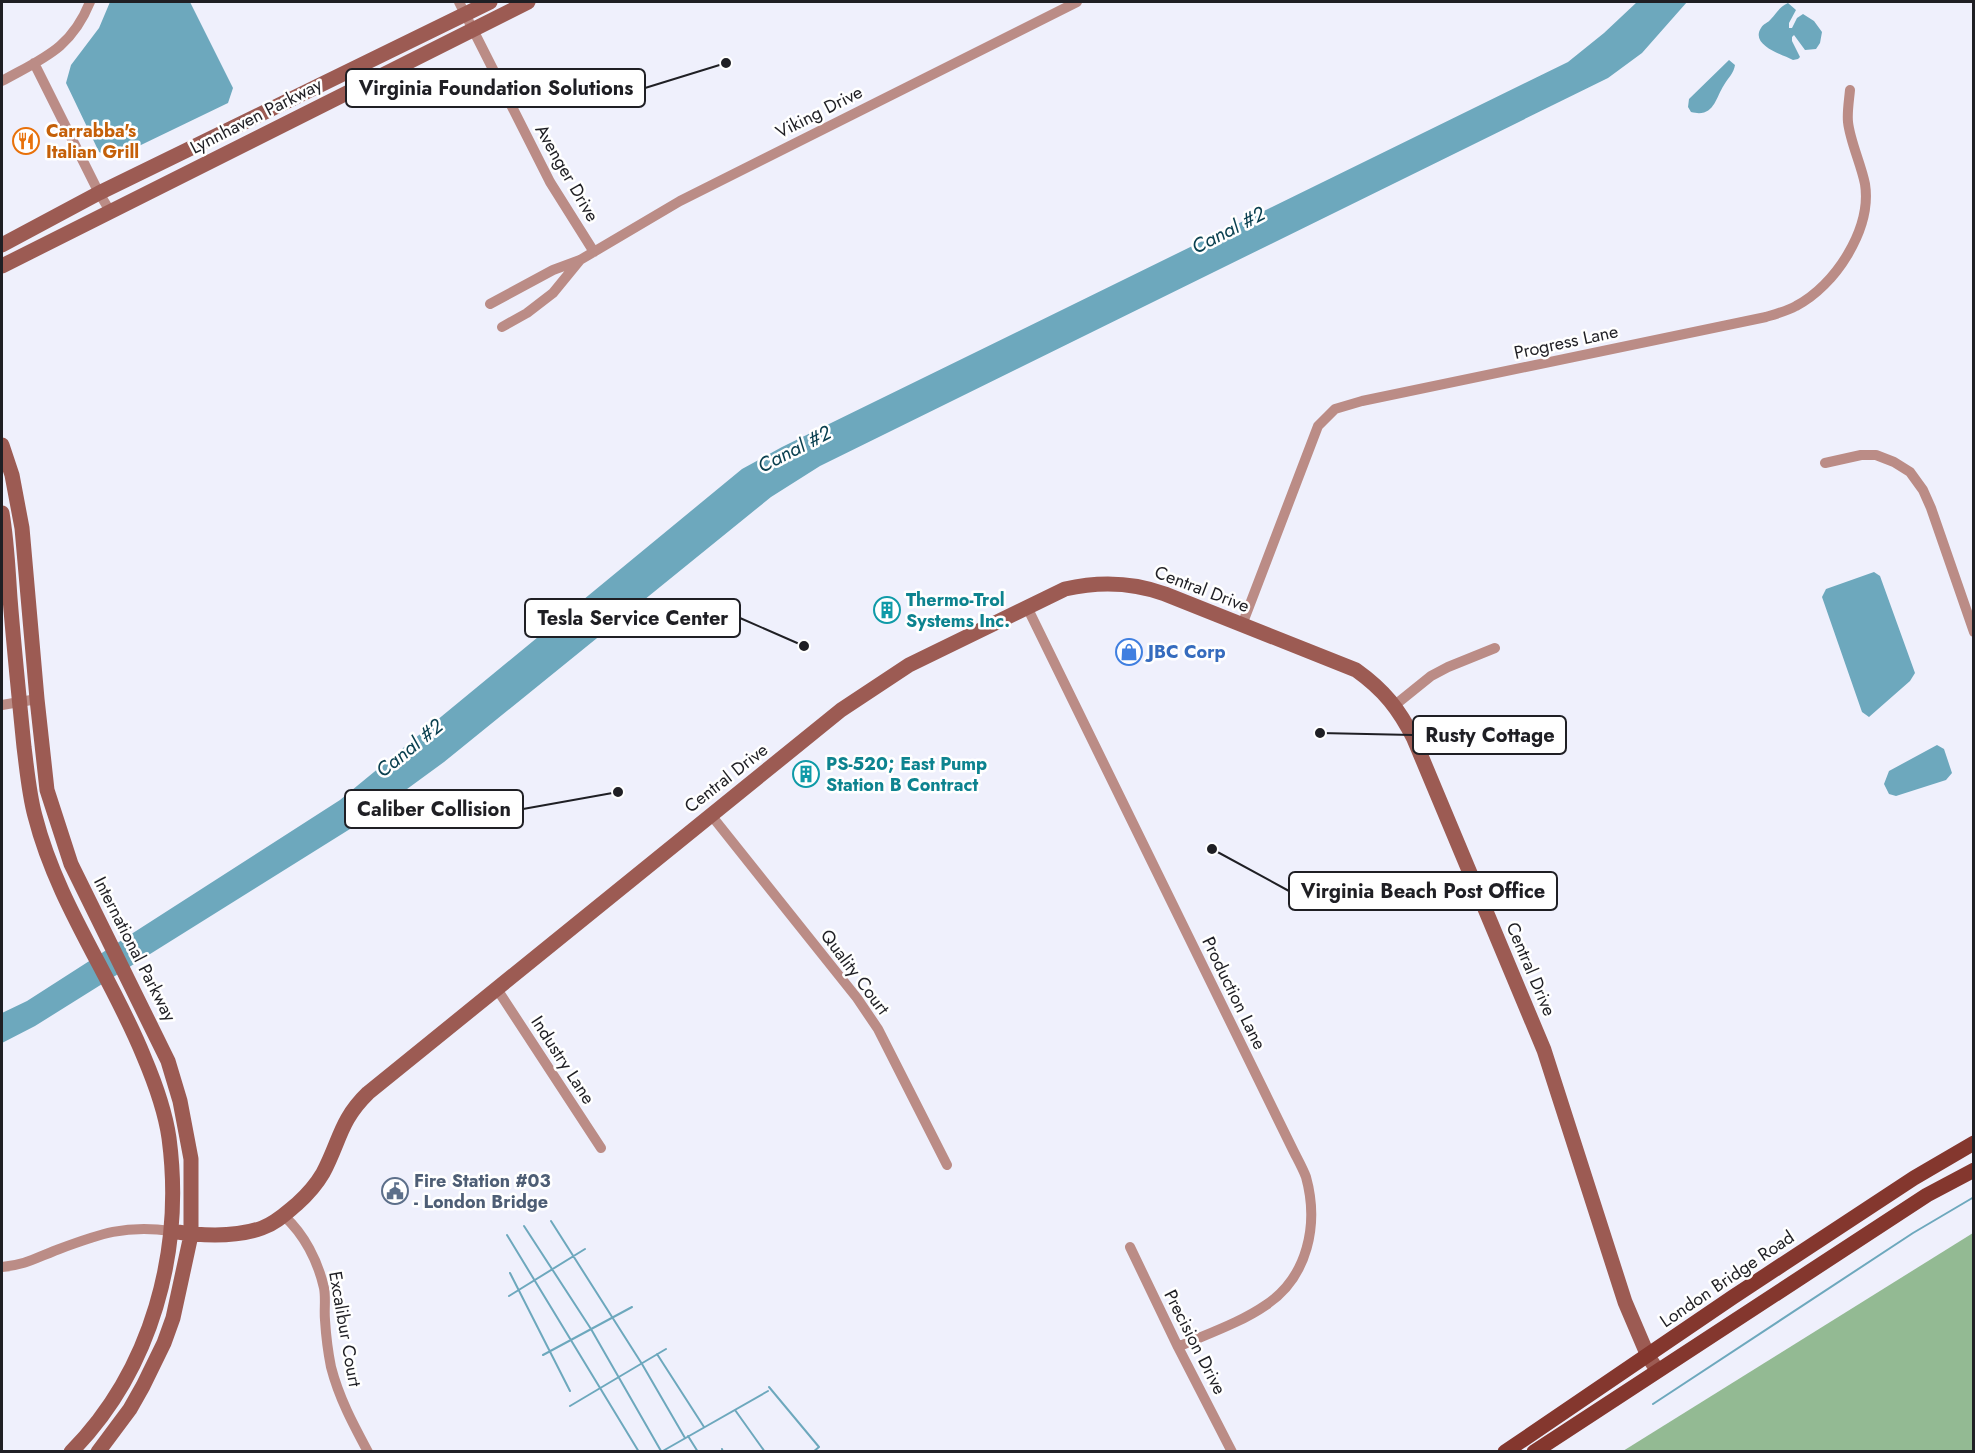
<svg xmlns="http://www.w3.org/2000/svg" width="1975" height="1453" viewBox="0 0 1975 1453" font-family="Jost,sans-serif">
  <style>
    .forest { fill: #93ba93 }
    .water { fill: #6da8bd }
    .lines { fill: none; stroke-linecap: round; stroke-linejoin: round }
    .stream { stroke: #6da8bd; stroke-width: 2 }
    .street { stroke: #bb8c86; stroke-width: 10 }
    .secondary { stroke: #9c5b53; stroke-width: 15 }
    .primary { stroke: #84372e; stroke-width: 15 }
    .labels { text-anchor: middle; stroke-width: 5; stroke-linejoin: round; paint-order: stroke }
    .street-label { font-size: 18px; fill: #1f1f24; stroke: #fff }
    .food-label { font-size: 18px; font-weight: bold; fill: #c56008; stroke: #fff; text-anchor: start }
    .culture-label { font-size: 18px; font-weight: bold; fill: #0d838f; stroke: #fff; text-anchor: start }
    .shop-label { font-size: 18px; font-weight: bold; fill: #366cbe; stroke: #fff; text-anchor: start }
    .service-label { font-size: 18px; font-weight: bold; fill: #4e5e75; stroke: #fff; text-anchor: start }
    .water-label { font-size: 20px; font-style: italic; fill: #0a4050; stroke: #fff }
    .leader { fill: none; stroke: #1f1f24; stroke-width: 2 }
    .callout-dot { fill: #1f1f24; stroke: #fff; stroke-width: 2 }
    .callout { fill: #fff; stroke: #1f1f24; stroke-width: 2 }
    .callout-label { font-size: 20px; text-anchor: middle; font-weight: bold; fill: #1f1f24 }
  </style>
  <rect width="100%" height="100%" fill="#eff0fc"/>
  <path class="forest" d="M1973,1233V1451H1623Z"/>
  <path class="water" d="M110,2H190L233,88L228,103L114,158L99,152L66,83L71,65L99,28Z
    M1637,2H1687L1642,53L1608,78L820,466L771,497L444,762L366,819L35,1026L2,1043V1013L27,1001L340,800L742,469L782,447L1568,62L1604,33Z
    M1788,3L1796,10L1789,23V28H1792L1797,18L1803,14L1814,21L1822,32L1820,43L1816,49L1805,50L1794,35L1792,37V41L1800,57L1798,59L1793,60C1781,54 1750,45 1761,28C1764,23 1768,23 1771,19C1777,13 1779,7 1788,3Z
    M1729,60L1735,65C1734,73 1728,78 1724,85C1715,99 1714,118 1691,112L1688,107L1689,99Z
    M1874,572L1880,576L1915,673L1910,681L1869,717L1862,712L1822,597L1826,589Z
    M1937,745L1944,749L1952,773L1946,780L1896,796L1889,794L1884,784L1889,771Z"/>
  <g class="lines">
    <path class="stream" d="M551,1221L642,1364L685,1438
      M524,1226L591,1329L661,1451
      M507,1235L639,1452
      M510,1273L570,1391
      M509,1296L585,1249
      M657,1354L704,1427
      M543,1355L632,1307
      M769,1387L819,1447L813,1452
      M1653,1404L1913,1233L1974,1197
      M570,1406L666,1349
      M735,1410L765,1452
      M688,1436L698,1452
      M722,1449L723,1452
      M661,1452L768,1391"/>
    <path class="street" d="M459,2L550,182L594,252
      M34,63L99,193L110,211
      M2,81C43,58 71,49 90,2
      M490,304L553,270L580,260L680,201L1077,2
      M502,327L527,313L553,293L580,260
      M1825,463L1861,455H1876L1894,462L1910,472L1923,490L1931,508L1974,632
      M1027,607L1294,1152C1298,1160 1303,1169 1306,1177C1319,1224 1308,1277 1266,1305C1240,1323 1207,1334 1178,1347
      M1242,625L1318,426L1335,409L1362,401L1766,317C1776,314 1787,311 1796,306C1835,286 1872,229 1865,184C1861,164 1850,141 1848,122C1847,112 1849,101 1850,90
      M2,705L37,699
      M1395,705L1431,676L1448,667L1495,648
      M711,815L857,998L878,1029L947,1165
      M497,989L601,1148
      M284,1216C304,1234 318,1261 324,1288C326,1298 324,1310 325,1320C326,1336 328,1352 331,1367C339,1398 353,1424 368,1452
      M1130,1247L1178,1347L1232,1452
      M2,1267C24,1265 34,1259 54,1251C97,1235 124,1224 171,1231"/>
    <path class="secondary" d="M2,245L99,193L490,2
      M2,266L528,2
      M2,445L12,475L22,528L37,699L47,790L71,864L168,1061L180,1101L191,1159V1235L173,1318L164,1343L143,1386L130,1409L98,1452
      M2,513C7,541 8,570 10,598C14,648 19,697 24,747C27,770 29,794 35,816C57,903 111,975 144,1057C155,1083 165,1110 169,1138C184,1251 152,1370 71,1452
      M171,1231C201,1236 233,1238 262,1228C276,1223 286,1213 297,1204C307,1195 316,1185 323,1173C340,1141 340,1120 368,1093L841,710L909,665L1065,589C1100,581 1132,582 1165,594L1356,670C1384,690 1399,709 1414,739L1544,1050L1625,1302L1648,1356L1657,1370"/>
    <path class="primary" d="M1505,1452L1733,1297L1914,1178L1974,1143
      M1534,1452L1927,1195L1974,1170"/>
  </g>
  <defs>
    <symbol id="restaurant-ring" viewBox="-11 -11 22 22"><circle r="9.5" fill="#fff" stroke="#e8710a" stroke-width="1.5"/><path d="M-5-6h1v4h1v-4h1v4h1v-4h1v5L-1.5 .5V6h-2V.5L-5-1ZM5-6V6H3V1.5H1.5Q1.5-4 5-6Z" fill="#e8710a"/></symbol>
    <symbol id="building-ring" viewBox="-11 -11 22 22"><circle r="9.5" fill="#fff" stroke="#0f9aa8" stroke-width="1.5"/><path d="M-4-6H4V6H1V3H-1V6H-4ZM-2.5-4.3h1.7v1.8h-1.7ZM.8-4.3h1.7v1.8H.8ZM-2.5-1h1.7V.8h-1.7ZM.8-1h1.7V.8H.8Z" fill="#0f9aa8"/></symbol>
    <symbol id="shop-ring" viewBox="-11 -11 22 22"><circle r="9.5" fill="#fff" stroke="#3f7fe0" stroke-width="1.5"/><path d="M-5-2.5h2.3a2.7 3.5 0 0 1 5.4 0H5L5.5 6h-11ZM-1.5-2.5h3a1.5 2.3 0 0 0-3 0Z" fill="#3f7fe0"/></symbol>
    <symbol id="civic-ring" viewBox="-11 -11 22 22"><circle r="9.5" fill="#fff" stroke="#5c6f8a" stroke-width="1.5"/><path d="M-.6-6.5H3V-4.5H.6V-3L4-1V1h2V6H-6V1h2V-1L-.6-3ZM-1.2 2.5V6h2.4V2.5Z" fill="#5c6f8a"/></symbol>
  </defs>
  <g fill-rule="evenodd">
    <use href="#restaurant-ring" x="11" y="126" width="30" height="30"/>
    <use href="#building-ring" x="872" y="595" width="30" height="30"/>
    <use href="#shop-ring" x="1114" y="637" width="30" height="30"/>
    <use href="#building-ring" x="791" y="759" width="30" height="30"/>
    <use href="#civic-ring" x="380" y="1176" width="30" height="30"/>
  </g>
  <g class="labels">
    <g class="street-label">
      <text transform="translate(819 112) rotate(-27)" y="6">Viking Drive</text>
      <text transform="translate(256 116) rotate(-27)" y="6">Lynnhaven Parkway</text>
      <text transform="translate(567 173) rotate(60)" y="6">Avenger Drive</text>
      <text transform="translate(1566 342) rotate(-12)" y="6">Progress Lane</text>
      <text transform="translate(1202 589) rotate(21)" y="6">Central Drive</text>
      <text transform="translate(726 778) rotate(-38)" y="6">Central Drive</text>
      <text transform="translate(135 949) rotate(63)" y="6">International Parkway</text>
      <text transform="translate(1531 969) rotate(67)" y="6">Central Drive</text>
      <text transform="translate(855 972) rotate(53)" y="6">Quality Court</text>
      <text transform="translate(1234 993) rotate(64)" y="6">Production Lane</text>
      <text transform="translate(563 1060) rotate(57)" y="6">Industry Lane</text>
      <text transform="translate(1727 1279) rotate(-34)" y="6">London Bridge Road</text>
      <text transform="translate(345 1329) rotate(80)" y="6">Excalibur Court</text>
      <text transform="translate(1195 1342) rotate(63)" y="6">Precision Drive</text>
    </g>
    <g class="food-label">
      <text x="46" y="137">Carrabba's<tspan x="46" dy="21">Italian Grill</tspan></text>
    </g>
    <g class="culture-label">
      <text x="906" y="606">Thermo-Trol<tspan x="906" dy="21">Systems Inc.</tspan></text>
      <text x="826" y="770">PS-520; East Pump<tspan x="826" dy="21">Station B Contract</tspan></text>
    </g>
    <g class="shop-label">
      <text x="1148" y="658">JBC Corp</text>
    </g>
    <g class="service-label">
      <text x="414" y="1187">Fire Station #03<tspan x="414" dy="21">- London Bridge</tspan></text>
    </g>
    <g class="water-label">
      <text transform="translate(1228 230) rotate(-27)" y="7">Canal #2</text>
      <text transform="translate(794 449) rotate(-27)" y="7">Canal #2</text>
      <text transform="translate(409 748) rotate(-39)" y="7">Canal #2</text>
    </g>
  </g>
  <path class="leader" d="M726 63L645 88M804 646L740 618M1320 733L1413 735M618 792L523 809M1212 849L1289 891"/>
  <g class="callout-dot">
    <circle cx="726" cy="63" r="6"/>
    <circle cx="804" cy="646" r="6"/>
    <circle cx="1320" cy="733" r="6"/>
    <circle cx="618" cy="792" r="6"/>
    <circle cx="1212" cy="849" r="6"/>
  </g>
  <g class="callout">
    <rect x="346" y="69" width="299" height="38" rx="6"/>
    <rect x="525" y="599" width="215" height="38" rx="6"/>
    <rect x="1413" y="716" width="153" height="38" rx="6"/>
    <rect x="345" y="790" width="178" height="38" rx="6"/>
    <rect x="1289" y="872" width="268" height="38" rx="6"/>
  </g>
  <g class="callout-label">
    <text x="496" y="95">Virginia Foundation Solutions</text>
    <text x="633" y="625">Tesla Service Center</text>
    <text x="1490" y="742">Rusty Cottage</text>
    <text x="434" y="816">Caliber Collision</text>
    <text x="1423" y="898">Virginia Beach Post Office</text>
  </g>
  <rect width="1975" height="1453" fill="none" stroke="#1f1f24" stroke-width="6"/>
</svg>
